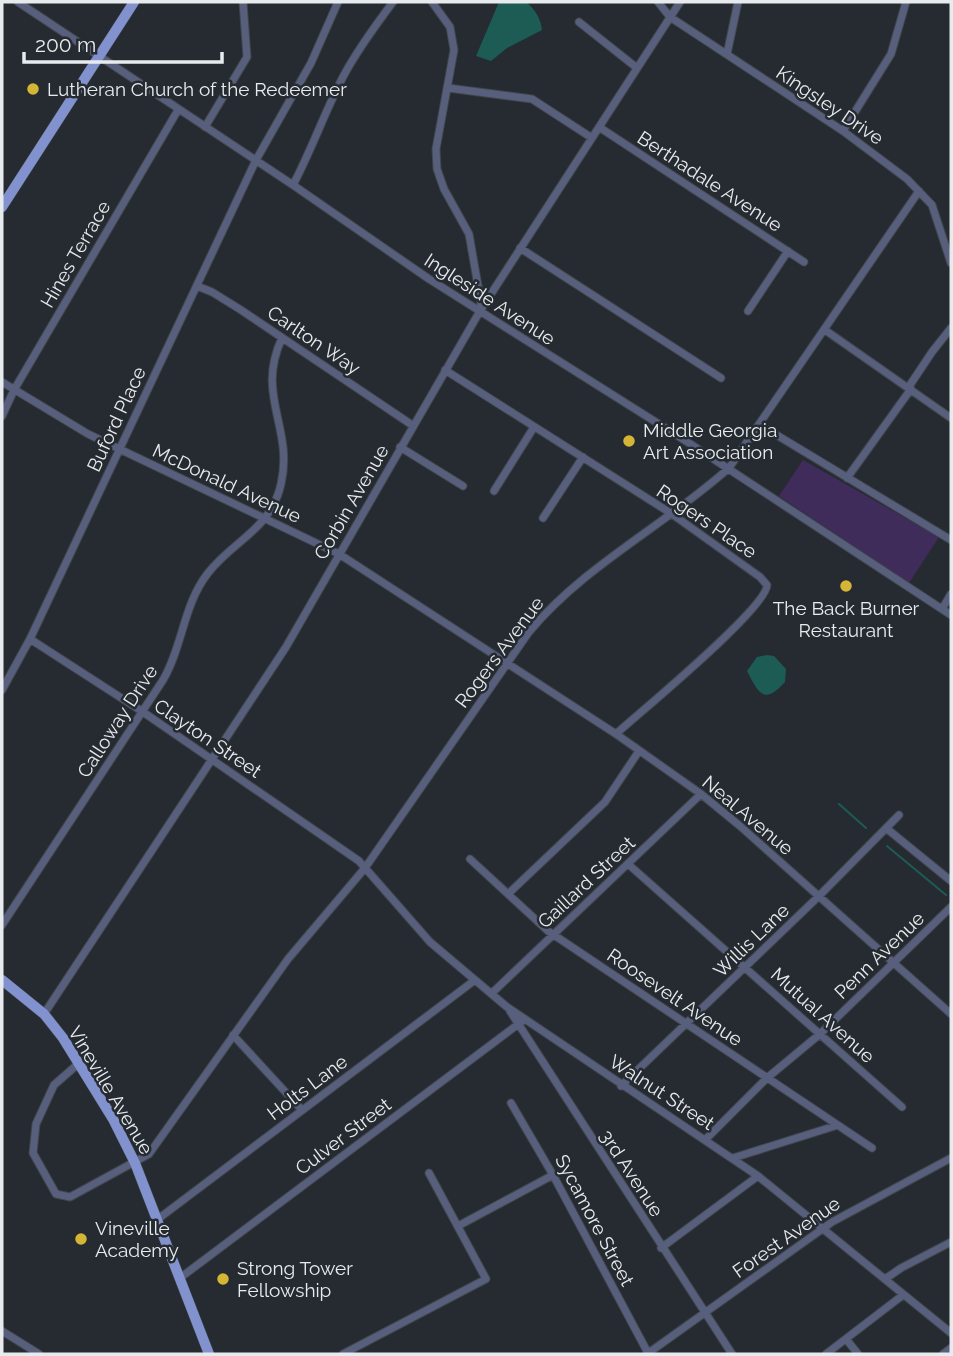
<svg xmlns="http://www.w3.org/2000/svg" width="953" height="1356" viewBox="0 0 953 1356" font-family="Raleway,sans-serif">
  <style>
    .green { fill: #402c5b }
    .water { fill: #1d5c54 }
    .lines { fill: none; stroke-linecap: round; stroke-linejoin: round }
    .stream { stroke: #1d5c54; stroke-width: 2 }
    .minor-casing { stroke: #40464b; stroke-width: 9 }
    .major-casing { stroke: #40464b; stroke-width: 11 }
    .minor { stroke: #575f7d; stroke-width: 7 }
    .major { stroke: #8292ce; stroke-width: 10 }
    .poi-dot { fill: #d5b535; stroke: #252b30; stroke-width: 2.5 }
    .labels { text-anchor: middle; stroke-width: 5; stroke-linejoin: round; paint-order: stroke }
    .poi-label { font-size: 19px; fill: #e7ebee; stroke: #252b30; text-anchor: start }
    .street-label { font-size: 19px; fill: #e7ebee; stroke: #252b30 }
  </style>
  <rect width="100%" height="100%" fill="#252b30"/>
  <path class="green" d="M803,460L939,537L909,583L779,496Z"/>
  <path class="water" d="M499,2H526C535,9 541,19 542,30L507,48L491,61L476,56Z
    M767,655L774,656L786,669L785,682C764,705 759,694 747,671L757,657Z"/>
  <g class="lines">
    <path class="stream" d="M839,804L866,828
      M887,846L946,895"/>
    <defs>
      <path id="minor" d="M18,2L293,185L429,279L689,443L951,615
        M432,2L450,27L454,50L436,149L437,169L444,189L469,234L481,303L480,310
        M658,2L670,17L843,131L907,179L932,205L951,263
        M579,22L637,68
        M727,54L738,2
        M448,88L532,99L592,138
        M205,127L247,57L243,2
        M599,127L804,262
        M843,131L891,54L906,2
        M293,185C312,149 325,111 344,75C358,49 375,26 393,2
        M520,248L721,378
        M197,286L212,292L241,310L412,425
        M748,311L788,251
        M825,330L951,418
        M445,370L672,514L760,577L767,585C767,608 639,713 616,734
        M2,382L88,434L339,554L616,734L701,794L740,826L951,1014
        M908,388L932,352L951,328
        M2,416L14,390L178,110
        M760,425L951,540
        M400,447L463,486
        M847,478L911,389
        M494,491L534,427
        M543,518L583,457
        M942,609L951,594
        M30,639L143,712L359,861L430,942L507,1007L758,1176L951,1333
        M2,690L30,639L256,160L311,63L338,2
        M886,828L951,881
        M470,859L548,931L872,1148
        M628,864L902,1107
        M508,894L605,802L639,751
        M2,925L163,680C183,646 183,605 208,573C234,540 271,529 281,484C294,427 255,396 282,338
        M492,993L701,794
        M510,1011L732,1354
        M44,1014L286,647L480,311L680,2
        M233,1035L302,1110
        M78,1064L54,1085L36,1124L33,1153L56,1194L70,1197L149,1154L288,959L365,868L529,632C585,565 664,526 729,468L919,191
        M621,1086L819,896L899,815
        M511,1103L553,1175L648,1353
        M705,1140L767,1078L820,1034L951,907
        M733,1158L835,1126
        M158,1219L475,980
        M458,1226L553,1175
        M661,1248L758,1176
        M180,1278L525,1019
        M885,1279L901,1268L951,1242
        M2,1331L39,1354
        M846,1339L858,1354
        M343,1354L486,1279L429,1173
        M647,1354L832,1222L951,1158
        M826,1354L903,1295
        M943,1354L951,1348"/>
      <path id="major" d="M2,207L134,2
        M2,980L44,1014L63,1038L113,1119L135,1163L209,1354"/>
    </defs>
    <use href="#minor" class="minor-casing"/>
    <use href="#major" class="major-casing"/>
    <use href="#minor" class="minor"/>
    <use href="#major" class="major"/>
  </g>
  <g class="poi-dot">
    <circle cx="33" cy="89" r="7"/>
    <circle cx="629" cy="441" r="7"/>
    <circle cx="846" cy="586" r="7"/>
    <circle cx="81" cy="1239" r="7"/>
    <circle cx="223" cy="1279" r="7"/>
  </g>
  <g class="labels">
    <g class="poi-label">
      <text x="47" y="96">Lutheran Church of the Redeemer</text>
      <text x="643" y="437">Middle Georgia<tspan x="643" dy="22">Art Association</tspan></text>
      <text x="846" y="615" text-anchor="middle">The Back Burner<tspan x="846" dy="22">Restaurant</tspan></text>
      <text x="95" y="1235">Vineville<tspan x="95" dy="22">Academy</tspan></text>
      <text x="237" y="1275">Strong Tower<tspan x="237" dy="22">Fellowship</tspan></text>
    </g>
    <g class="street-label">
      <text transform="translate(830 105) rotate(34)" y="7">Kingsley Drive</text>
      <text transform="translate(710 181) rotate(33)" y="7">Berthadale Avenue</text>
      <text transform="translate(75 254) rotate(-60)" y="7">Hines Terrace</text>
      <text transform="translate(490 299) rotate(33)" y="7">Ingleside Avenue</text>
      <text transform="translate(314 340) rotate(34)" y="7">Carlton Way</text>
      <text transform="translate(116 419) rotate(-65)" y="7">Buford Place</text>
      <text transform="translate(227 483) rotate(25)" y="7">McDonald Avenue</text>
      <text transform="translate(351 502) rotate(-60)" y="7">Corbin Avenue</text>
      <text transform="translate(707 521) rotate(34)" y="7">Rogers Place</text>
      <text transform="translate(499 652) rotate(-53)" y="7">Rogers Avenue</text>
      <text transform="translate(117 721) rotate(-57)" y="7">Calloway Drive</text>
      <text transform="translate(208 738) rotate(34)" y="7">Clayton Street</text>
      <text transform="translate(748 815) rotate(40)" y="7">Neal Avenue</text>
      <text transform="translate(586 882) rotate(-43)" y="7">Gaillard Street</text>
      <text transform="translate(751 940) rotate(-44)" y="7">Willis Lane</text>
      <text transform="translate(879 955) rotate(-44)" y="7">Penn Avenue</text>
      <text transform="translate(675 997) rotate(34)" y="7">Roosevelt Avenue</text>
      <text transform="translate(823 1015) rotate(42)" y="7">Mutual Avenue</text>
      <text transform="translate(307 1087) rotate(-37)" y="7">Holts Lane</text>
      <text transform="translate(111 1090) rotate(59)" y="7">Vineville Avenue</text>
      <text transform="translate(662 1092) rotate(33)" y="7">Walnut Street</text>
      <text transform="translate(343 1136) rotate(-37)" y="7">Culver Street</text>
      <text transform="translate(632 1173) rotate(57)" y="7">3rd Avenue</text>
      <text transform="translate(595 1220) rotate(62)" y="7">Sycamore Street</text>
      <text transform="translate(786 1237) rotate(-35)" y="7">Forest Avenue</text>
    </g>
  </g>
  <rect width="953" height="1356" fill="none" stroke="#e7ebee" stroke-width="7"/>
  <path d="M24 52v10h198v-10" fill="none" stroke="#e7ebee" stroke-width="3.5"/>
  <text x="35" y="52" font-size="21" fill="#e7ebee" stroke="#252b30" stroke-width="5" paint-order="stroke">200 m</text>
</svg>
